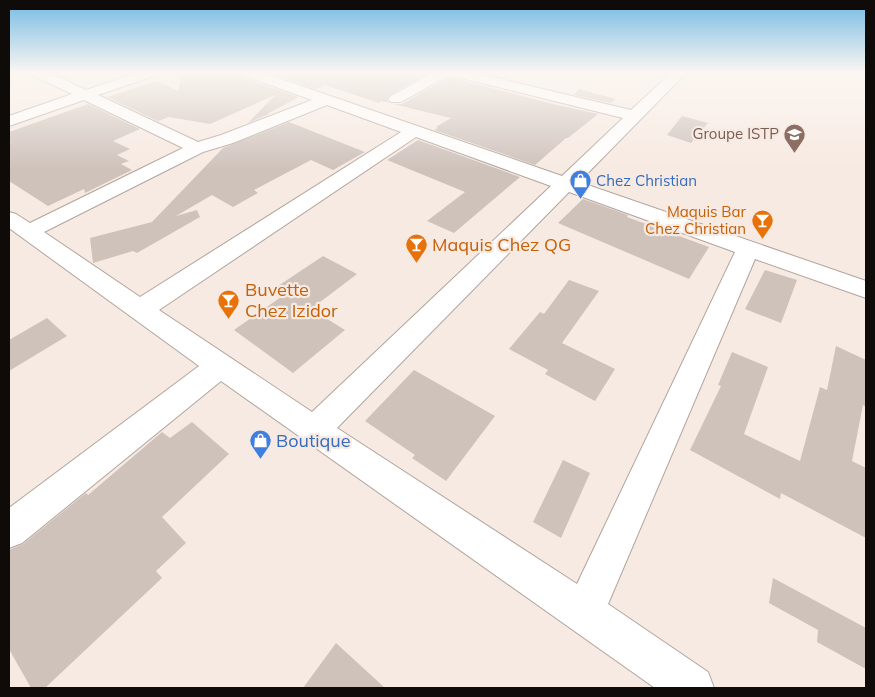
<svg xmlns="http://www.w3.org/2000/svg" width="875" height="697" viewBox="0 0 875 697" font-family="Mulish,sans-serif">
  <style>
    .building { fill: #cfc2bb }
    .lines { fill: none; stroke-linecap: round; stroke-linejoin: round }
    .minor-casing { stroke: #b1a49d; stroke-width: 2 }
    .minor { fill: #fff; fill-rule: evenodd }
    .labels { text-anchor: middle; stroke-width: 4.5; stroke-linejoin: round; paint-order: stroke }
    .far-education-label { font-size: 15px; fill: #785e54; stroke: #f7eae2; text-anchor: end }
    .far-shop-label { font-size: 15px; fill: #366cbe; stroke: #f7eae2; text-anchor: start }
    .far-food-label { font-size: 15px; fill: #c56008; stroke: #f7eae2; text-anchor: end }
    .food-label { font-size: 18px; fill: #c56008; stroke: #f7eae2; text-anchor: start }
    .shop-label { font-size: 18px; fill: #366cbe; stroke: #f7eae2; text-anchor: start }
  </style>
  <rect width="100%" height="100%" fill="#f7eae2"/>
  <path class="building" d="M182,72H239L242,77L299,97L267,114H269L248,123L275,95L210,124L169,117L158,121L107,97L157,81L178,91Z
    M266,72H431L390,95L386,99L389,103L381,101L379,103L325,85L316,89Z
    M449,77L549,103L598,114L568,138H566L535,165L434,130L438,128L436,127L451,118L393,104H402Z
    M579,89L616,99L611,103L574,95Z
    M88,104L140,129L113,141L130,149L117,155L129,161L121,164L132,170L85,193L84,189L48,206L9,181V132Z
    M682,116L708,123L691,143L667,135Z
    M289,122L365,152L333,170L311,160L254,190L258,193L233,207L212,195L176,216L197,210L200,217L137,253L133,251L93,263L90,238L152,222L223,148Z
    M418,140L520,177L454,233L427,221L465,192L387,160Z
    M583,199L628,215L627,217L709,247L689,279L558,223Z
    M323,256L357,274L311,309L345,330L293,373L234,330L288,292L278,286Z
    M765,270L797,280L781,323L745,309Z
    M569,280L599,291L562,343L615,369L595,401L545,374L548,370L509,349L540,312L544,314Z
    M47,318L67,336L9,371V340Z
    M836,346L866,360V407L863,405L852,461L866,468V538L781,493L780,499L690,450L721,386L718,385L732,352L768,367L744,434L800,461L820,387L827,390Z
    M414,370L495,416L446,481L412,458L415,455L365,421Z
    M192,422L229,454L162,517L186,543L156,571L162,578L45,688H31L9,649V550L23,544L86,493L88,495L162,432L170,438Z
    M563,460L590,473L561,538L533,522Z
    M773,578L866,628V669L817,642L818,630L769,603Z
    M336,643L385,688H303Z"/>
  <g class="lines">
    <defs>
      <path id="minor" d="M30,72H48L86,90L139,72H159L157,75L98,95L198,142L221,135L312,100L243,75L241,72H261L562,176L623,118L449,75L401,102H391L388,99L391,96L434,72H471L631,110L672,72H687L579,182L866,281V298L755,259L608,604L708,672L714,688H655L221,381L22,543L9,548V508L199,366L9,228V212L16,214L30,223L183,148L84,100L9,126V116L72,94L32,75ZM327,105L401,132L140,297L44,232L203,152L233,143ZM416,137L551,186L312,412L159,310ZM569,192L735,252L577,584L337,428Z"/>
    </defs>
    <use href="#minor" class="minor-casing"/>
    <use href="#minor" class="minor"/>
  </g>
  <linearGradient id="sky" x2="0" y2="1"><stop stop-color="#75bae4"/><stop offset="0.43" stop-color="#fbf6f2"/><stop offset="1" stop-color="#fbf6f2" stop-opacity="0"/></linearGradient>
  <rect width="875" height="169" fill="url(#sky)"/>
  <defs>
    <symbol id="school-pin" viewBox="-11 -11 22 30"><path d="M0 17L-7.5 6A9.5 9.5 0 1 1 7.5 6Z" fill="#8d6e63" stroke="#f7eae2"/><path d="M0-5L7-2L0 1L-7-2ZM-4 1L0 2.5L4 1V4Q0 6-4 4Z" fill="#fff"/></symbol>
    <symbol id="shop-pin" viewBox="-11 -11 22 30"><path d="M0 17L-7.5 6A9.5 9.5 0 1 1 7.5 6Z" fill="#3f7fe0" stroke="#f7eae2"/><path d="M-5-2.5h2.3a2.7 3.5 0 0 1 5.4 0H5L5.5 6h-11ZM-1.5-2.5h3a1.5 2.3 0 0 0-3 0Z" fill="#fff"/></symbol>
    <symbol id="bar-pin" viewBox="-11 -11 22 30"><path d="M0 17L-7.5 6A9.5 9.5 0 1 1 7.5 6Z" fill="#e8710a" stroke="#f7eae2"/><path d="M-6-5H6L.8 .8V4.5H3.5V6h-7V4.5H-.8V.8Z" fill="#fff"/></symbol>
  </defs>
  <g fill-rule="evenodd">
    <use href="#school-pin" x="782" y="122" width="25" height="34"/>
    <use href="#shop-pin" x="568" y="168" width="25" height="34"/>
    <use href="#bar-pin" x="750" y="208" width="25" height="34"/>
    <use href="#bar-pin" x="404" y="232" width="25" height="34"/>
    <use href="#bar-pin" x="216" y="288" width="25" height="34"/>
    <use href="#shop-pin" x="248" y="428" width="25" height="34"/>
  </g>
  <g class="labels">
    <g class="far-education-label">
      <text x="779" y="139">Groupe ISTP</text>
    </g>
    <g class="far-shop-label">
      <text x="596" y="186">Chez Christian</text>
    </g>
    <g class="far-food-label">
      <text x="746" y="217">Maquis Bar<tspan x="746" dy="17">Chez Christian</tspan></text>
    </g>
    <g class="food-label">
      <text x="432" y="251">Maquis Chez QG</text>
      <text x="245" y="296">Buvette<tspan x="245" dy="21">Chez Izidor</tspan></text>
    </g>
    <g class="shop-label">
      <text x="276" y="447">Boutique</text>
    </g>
  </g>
  <rect width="875" height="697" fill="none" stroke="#0f0b08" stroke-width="20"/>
</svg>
